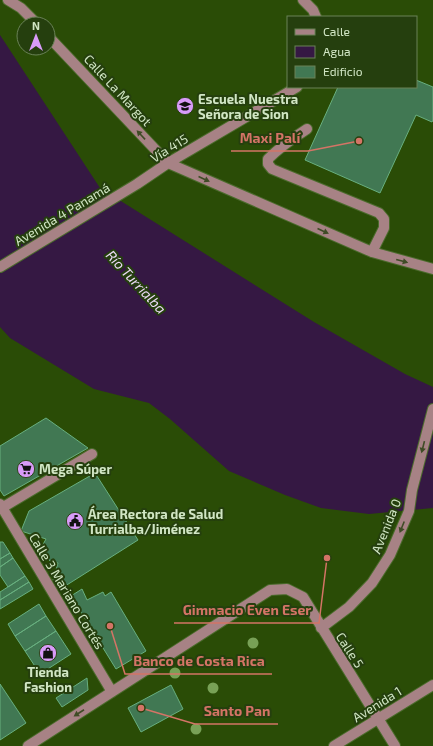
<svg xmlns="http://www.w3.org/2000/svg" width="433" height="746" viewBox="0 0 433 746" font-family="'Exo 2',sans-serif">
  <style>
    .water { fill: #351843 }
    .building { fill: #417853; stroke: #68af7f }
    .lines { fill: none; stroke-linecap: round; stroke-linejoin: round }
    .minor-casing { stroke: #4b6b2c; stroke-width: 12 }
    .minor { stroke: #a78285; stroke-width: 10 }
    .tree { fill: #78a156 }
    .oneway { fill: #3f4c26 }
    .labels { text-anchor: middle; stroke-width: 4; stroke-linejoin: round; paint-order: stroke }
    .street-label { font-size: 13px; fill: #d1e6c4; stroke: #253f0e }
    .poi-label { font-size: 13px; font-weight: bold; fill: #d1e6c4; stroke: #253f0e; text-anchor: start }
    .water-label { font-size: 14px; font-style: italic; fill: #efdcfa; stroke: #253f0e }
    .leader { fill: none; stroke: #d47466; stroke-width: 1.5 }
    .callout-dot { fill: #d47466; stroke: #253f0e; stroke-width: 1.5 }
    .callout-label { font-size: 14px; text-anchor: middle; font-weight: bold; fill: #d47466; stroke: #253f0e; stroke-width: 4; stroke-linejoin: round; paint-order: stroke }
  </style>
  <rect width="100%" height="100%" fill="#2a4c06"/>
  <path class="water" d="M0,35L100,188L314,322L405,374L433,387V508L369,514L321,508L285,495L229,471L170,419L149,403L94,389L10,338L0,327Z"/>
  <path class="building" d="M416,80L433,87V120L432,122L416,115L380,193L305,160L338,87H416Z
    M46,418L88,448L4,496L0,490V446Z
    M95,473L138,540L62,588L53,580L58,563L50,561L41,548L46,539L21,531L29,511Z
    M0,542H3L10,553L0,559Z
    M10,553L13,558L0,567V559Z
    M13,558L25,576L8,587L0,575V567Z
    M25,576L29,582L0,600V592Z
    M29,582L33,589L0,609V600Z
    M82,589L87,600L103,592L105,596L111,592L146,651L116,669L71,596Z
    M39,604L46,616L15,636L8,624Z
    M46,616L56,631L25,651L15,636Z
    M56,631L71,654L40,674L25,651Z
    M87,678L88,690L62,707L56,698Z
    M0,684L26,723L0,740Z
    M171,685L183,709L141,732L128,708Z"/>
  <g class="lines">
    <defs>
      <path id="minor" d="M8,0L21,8L37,24
        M303,0L313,10L316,17
        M48,36L168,163L372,252L433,269
        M307,129C293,138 280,147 268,159V164L272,169L379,213L384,219V228L372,252
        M0,267L137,184L168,163L297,87
        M0,504L112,692
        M0,509L92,454
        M321,628L349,607L372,583L390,555L409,511L412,490L433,409
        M28,746L270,590L287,589L303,597L395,746
        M334,746L433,685"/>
    </defs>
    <use href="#minor" class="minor-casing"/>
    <use href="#minor" class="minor"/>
  </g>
  <g class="tree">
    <circle cx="253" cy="643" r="5.5"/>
    <circle cx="175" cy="673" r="5.5"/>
    <circle cx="213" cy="688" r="5.5"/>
    <circle cx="196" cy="729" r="5.5"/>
  </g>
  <defs><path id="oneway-solid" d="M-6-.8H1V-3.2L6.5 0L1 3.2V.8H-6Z"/></defs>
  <g class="oneway">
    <use href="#oneway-solid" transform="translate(141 135) rotate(-133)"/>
    <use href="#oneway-solid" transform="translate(204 179) rotate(24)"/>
    <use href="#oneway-solid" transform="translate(323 231) rotate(24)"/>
    <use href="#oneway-solid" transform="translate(402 261) rotate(15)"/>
    <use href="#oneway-solid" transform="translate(423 447) rotate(104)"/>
    <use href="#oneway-solid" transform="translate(402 527) rotate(112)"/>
    <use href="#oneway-solid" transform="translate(79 713) rotate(147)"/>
  </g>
  <defs>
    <symbol id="school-disc" viewBox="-11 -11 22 22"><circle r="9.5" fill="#d89bf8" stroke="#253f0e"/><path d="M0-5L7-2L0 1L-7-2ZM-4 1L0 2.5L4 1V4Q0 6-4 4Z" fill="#111"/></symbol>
    <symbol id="supermarket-disc" viewBox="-11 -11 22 22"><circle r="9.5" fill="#d89bf8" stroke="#253f0e"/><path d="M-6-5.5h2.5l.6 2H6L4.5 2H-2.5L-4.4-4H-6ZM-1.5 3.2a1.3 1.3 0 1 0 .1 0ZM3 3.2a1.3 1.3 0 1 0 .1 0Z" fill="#111"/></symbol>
    <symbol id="civic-disc" viewBox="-11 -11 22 22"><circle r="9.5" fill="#d89bf8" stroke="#253f0e"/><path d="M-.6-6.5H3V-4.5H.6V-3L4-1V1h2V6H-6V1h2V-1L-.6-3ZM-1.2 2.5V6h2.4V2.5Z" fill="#111"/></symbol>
    <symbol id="shop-disc" viewBox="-11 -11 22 22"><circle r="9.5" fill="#d89bf8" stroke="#253f0e"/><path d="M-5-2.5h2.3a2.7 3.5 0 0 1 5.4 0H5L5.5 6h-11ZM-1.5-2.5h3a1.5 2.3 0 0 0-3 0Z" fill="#111"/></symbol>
  </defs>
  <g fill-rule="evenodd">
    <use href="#school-disc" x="175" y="96" width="20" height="20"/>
    <use href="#supermarket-disc" x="16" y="459" width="20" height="20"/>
    <use href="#civic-disc" x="65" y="511" width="20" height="20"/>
    <use href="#shop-disc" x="38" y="643" width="20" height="20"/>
  </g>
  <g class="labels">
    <g class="street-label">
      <text transform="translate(118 90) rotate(47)" y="5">Calle La Margot</text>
      <text transform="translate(169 148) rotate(-32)" y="5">Vía 415</text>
      <text transform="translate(62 214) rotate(-31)" y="5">Avenida 4 Panamá</text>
      <text transform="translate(386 526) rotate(-68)" y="5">Avenida 0</text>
      <text transform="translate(67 591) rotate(59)" y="5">Calle 3 Mariano Cortés</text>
      <text transform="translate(350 650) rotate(57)" y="5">Calle 5</text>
      <text transform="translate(377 704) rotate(-32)" y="5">Avenida 1</text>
    </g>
    <g class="poi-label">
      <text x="198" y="104">Escuela Nuestra<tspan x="198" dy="15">Señora de Sion</tspan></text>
      <text x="39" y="474">Mega Súper</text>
      <text x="88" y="519">Área Rectora de Salud<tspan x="88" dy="15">Turrialba/Jiménez</tspan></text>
      <text x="48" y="677" text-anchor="middle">Tienda<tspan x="48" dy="15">Fashion</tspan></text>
    </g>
    <g class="water-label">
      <text transform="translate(136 282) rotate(47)" y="5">Río Turrialba</text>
    </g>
  </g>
  <path class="leader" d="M359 141L308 151H231M327 558L319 623H174M110 626L125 674H272M141 708L195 724H278"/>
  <g class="callout-dot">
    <circle cx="359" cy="141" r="4"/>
    <circle cx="327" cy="558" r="4"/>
    <circle cx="110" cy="626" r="4"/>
    <circle cx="141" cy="708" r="4"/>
  </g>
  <g class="callout-label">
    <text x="270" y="143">Maxi Palí</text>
    <text x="247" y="615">Gimnacio Even Eser</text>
    <text x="199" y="666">Banco de Costa Rica</text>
    <text x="237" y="716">Santo Pan</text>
  </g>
  <rect x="287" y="16" width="130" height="72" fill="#253f0e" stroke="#6a8257"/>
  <rect x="295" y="29" width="20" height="6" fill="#a78285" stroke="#6a8257"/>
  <text x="323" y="36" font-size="12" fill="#d1e6c4">Calle</text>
  <rect x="295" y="46" width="20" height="12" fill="#351843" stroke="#6a8257"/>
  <text x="323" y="56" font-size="12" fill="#d1e6c4">Agua</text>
  <rect x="295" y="66" width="20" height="12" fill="#417853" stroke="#6a8257"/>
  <text x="323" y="76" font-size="12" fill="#d1e6c4">Edificio</text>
  <g transform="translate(36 36)"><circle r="19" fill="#253f0e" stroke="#6a8257"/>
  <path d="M0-3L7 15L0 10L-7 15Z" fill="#d89bf8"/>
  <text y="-6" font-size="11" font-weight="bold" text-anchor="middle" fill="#d1e6c4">N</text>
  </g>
</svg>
